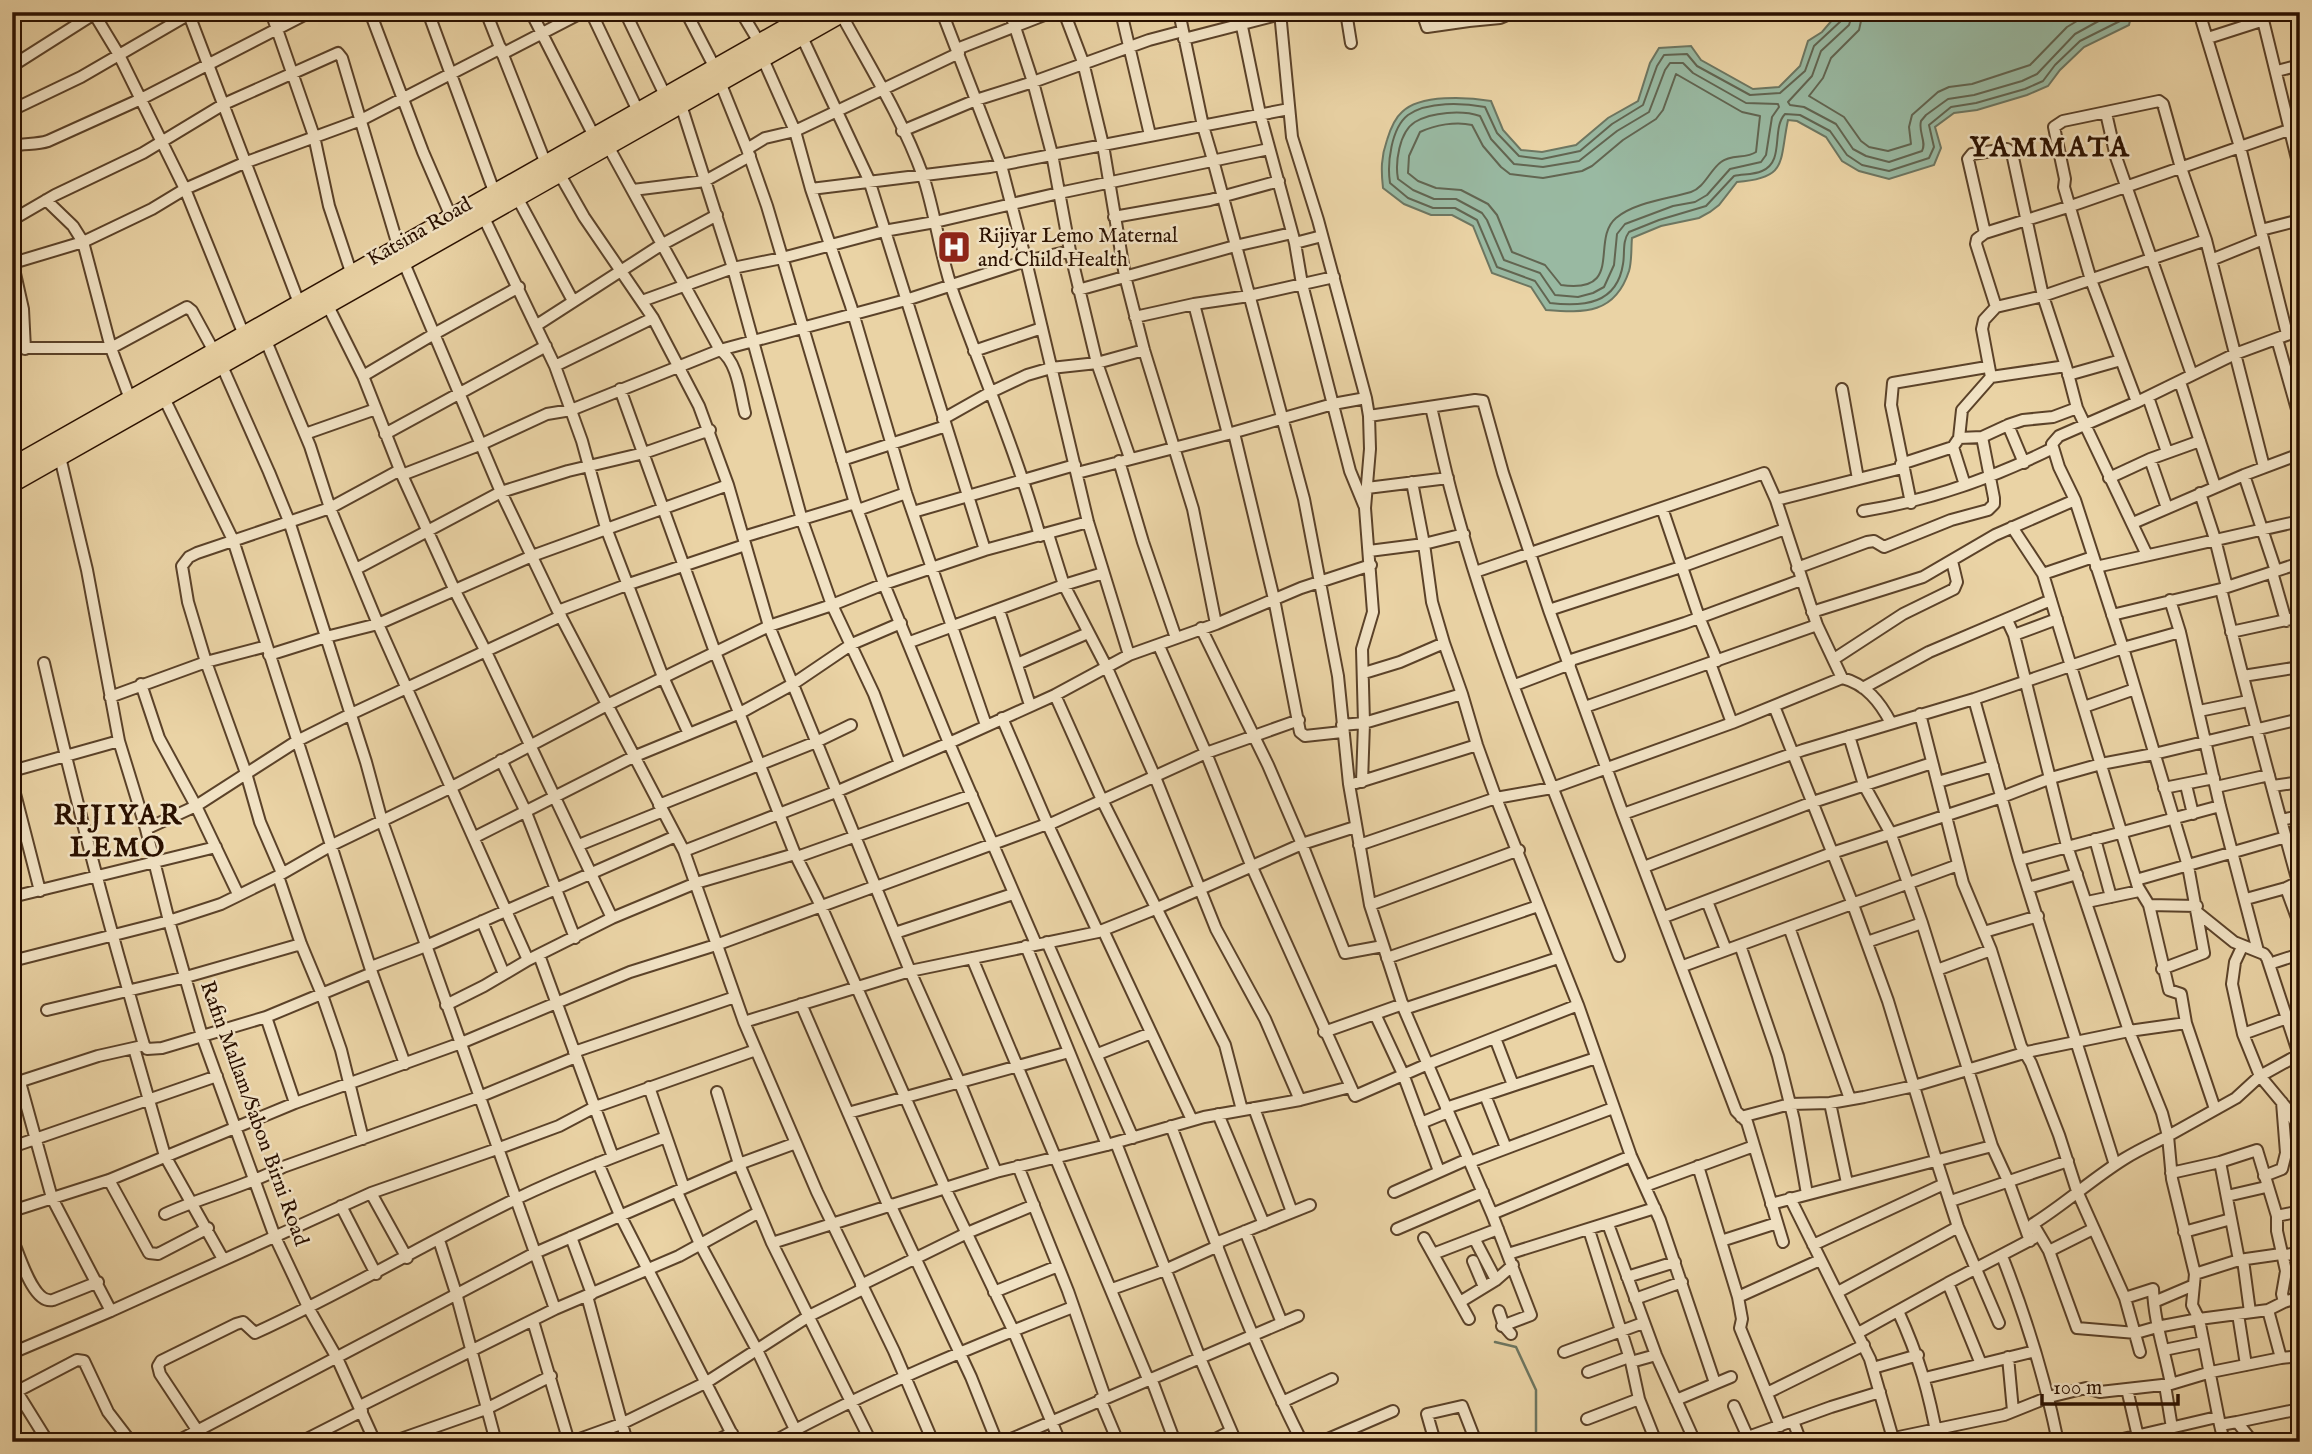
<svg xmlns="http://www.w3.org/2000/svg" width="2312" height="1454" viewBox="0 0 2312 1454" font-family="'IM FELL English',serif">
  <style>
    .water { fill: #99b9a2; stroke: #6d7661; stroke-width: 2 }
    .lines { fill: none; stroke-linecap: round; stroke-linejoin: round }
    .shore { stroke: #626551; stroke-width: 2 }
    .stream { stroke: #6d7661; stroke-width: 2.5 }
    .minor-casing { stroke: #5b4229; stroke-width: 14 }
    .highway-casing { stroke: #2b1100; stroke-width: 19 }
    .minor { stroke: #f1e2c4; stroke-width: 10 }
    .highway { stroke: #ead3a5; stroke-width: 16 }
    .labels { text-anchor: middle; stroke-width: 5; stroke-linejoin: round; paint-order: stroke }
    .street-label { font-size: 21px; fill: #2b1100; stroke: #f1e2c4 }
    .poi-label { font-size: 21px; fill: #2b1100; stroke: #f1e2c4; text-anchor: start }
    .district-label { font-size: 28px; font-weight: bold; letter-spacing: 2px; fill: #2b1100; stroke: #f1e2c4 }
  </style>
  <rect width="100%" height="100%" fill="#ead3a5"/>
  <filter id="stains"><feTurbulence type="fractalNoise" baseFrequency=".00286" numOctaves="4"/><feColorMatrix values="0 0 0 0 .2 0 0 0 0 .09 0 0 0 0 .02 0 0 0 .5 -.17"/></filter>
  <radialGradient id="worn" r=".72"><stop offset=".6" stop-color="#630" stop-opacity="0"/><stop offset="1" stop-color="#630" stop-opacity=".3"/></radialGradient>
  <path class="water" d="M1839,12H2132L2129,25L2084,47L2060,70L2048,86L2027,95L1977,110L1954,113L1935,127L1941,148L1934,165L1889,179L1859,171L1842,161L1826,137L1797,121L1788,120C1779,163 1788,178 1737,182L1719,205L1710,212L1699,218L1661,226L1632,238C1631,248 1632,261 1629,271C1615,314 1585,313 1546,310L1531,287L1492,273L1473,226L1452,215H1431L1404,204L1383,188C1381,170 1381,157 1387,140C1390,130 1394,119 1402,112C1420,94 1468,97 1491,101L1503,130L1521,150L1542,152L1576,145L1608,118L1638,101L1650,63L1659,48L1691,46L1701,60L1753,89L1779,87L1800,66L1808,41L1822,32Z"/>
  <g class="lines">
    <path class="shore" d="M1844,12L1842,20L1814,46L1805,71L1780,93L1750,95L1697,66L1687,54L1664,55L1657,66L1643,105L1612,124L1580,151L1542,159L1519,156L1497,133L1485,107C1463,103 1428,101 1408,115C1391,128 1387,164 1390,183L1408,198L1433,208H1455L1477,220L1497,267L1535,281L1550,303C1584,307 1617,304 1623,264C1625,254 1622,241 1629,232L1659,220L1706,206L1734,176C1743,174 1753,175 1762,171C1785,162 1771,129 1785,114L1800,115L1830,131L1847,155L1862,165L1889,171L1929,158L1934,147L1929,125L1951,107L1976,103L2025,89L2043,81L2055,65L2080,41L2122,20L2124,12
      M1853,12L1849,25L1821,51L1812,76L1788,102L1790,105L1804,107L1836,124L1853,149L1866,156L1889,162L1922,151C1927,142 1918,132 1921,121L1926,115L1948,99L1974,95L2022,81L2037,74L2075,34L2115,12
      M1863,12L1859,30L1831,58L1823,78L1809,96L1844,117L1861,141L1869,147L1888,151L1911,144L1909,127L1912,115L1938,92L1949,87L1972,84L2030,65L2067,27L2092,12
      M1670,63H1683L1693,73L1746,103L1778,104L1779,107L1772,117L1766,155L1761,162L1730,169L1707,195L1695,202L1673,206L1625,224L1617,234L1614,265L1604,287L1593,293L1578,297L1555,295L1540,273L1504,260L1487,220L1482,213L1456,199H1434L1413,190L1398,179C1395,163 1399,132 1415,122C1432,112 1462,110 1480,116L1491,139L1514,164L1543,167L1579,161L1617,131L1649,112L1665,70Z
      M1676,74L1742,112L1760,116L1756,152C1746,159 1731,154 1721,162C1710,170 1704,188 1691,192C1668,199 1635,202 1616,218C1590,240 1625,294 1561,285L1545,265L1512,252L1497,215L1488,204L1461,190L1436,188L1418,181L1408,173L1409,156L1420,132C1435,125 1456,121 1472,125L1483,146L1501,167L1510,174L1543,178L1582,171L1592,166L1623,140L1656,119L1663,110Z"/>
    <path class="stream" d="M1495,1342L1516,1347L1536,1390V1442"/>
    <defs>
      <path id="minor" d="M93,12L119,55L185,189L244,335
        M188,12L299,303
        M271,12L314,136L329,206L352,275
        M370,12L423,152L452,219
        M428,12L495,194
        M486,12L546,164
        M531,12L594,136
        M591,12L638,111
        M625,12L665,95
        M686,12L715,68
        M741,12L759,42
        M942,12L1001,165L1026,261L1088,522L1129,655
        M1010,12L1033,82L1052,154L1070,251L1097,363L1130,458
        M1064,12L1083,62L1103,145L1125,276L1144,350L1193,509L1216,624
        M1121,12L1150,135
        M1179,12L1203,126L1213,160L1304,499L1338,676L1349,784L1370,905L1404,1009L1492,1214L1531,1315L1502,1326
        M1239,12L1260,114L1295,243L1302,284L1350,471L1364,505
        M1280,12L1292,137L1318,220L1366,398
        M1346,12L1351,43
        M1422,12L1427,27L1469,21L1467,12
        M2199,12L2240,147L2287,334
        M2261,12L2300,171
        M841,14C870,67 903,120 923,176C936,215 940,257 954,295C983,375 1017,454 1040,536
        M1469,21L1500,18L1514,12
        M802,37L869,180L985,550
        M2208,38L2264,20
        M1184,39L1281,14
        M957,49L1052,12
        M502,54L583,12
        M763,59L795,131L811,189L851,306L906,493L986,725
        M12,66L97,12
        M2277,71L2300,65
        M720,82L747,149L767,206L855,503L884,584L949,743L1036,944
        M681,105L733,268L802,520L832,605L874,694L900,764
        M12,110L81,77L193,12
        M2106,113L2116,157L2192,375
        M902,131L976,100L1033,82L1149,40L1183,31
        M12,146C25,143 36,145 48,141L141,99L310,12
        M608,146L720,350C738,362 740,394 745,413
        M747,149L765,138L795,131L959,53
        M559,173L584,217L653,318L699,406L728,485L769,626L910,971L959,1081L996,1172
        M811,189L990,167L1289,109
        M633,190L705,181L750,156
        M518,199L573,301
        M46,200L73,226L83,242L111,348L130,399
        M1114,217L1210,200L1279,181
        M484,218L555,366L582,441L606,528L663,677L689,734
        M12,220L55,195L143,153L224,104L338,53L342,58L399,249
        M2261,230L2300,220
        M1985,233L1968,159L1972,154L2007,149L2012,153L2043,296L2066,366L2077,408L2147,555
        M1295,243L1322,236
        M12,260L23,309L25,349
        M2211,260L2263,239
        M13,263L83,242L152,209L185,189L244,163L361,120L501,48
        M404,263L501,492L558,611L684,851L744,1022L817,1192L894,1351L933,1442
        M1078,290L1235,246L1292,233
        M642,301L733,268L782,258L884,231L935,222L1059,193L1269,149
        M1194,304L1249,296L1334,277
        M328,306L363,376L402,475L455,591L486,652L612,918
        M1996,307L1976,244L1977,239L1985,233L2071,206L2300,126
        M1135,317L1194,304L1228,434
        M537,325L661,245L717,215
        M2277,339L2300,420
        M266,341L310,446L330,508L378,624L528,960
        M12,348H111L187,307L192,311L222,366L269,472L289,521L366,762L382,821L555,1309
        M974,351L1042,328
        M555,366L653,318
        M2068,375L2121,360
        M363,376L434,334L519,287
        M1991,377L1982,329L1984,320L1996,307L2043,296L2206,240
        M2180,382L2215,486
        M620,389L715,652L795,854L821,906L945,1188L1013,1330L1060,1442
        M1842,389L1858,479
        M2148,397L2167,452
        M164,398L233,540L372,973L405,1064
        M2137,402L2091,280L2064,187L2065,179L2054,127L2063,121L2159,101L2163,104L2181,168L2206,240L2264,467
        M1431,407C1438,436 1444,466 1452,495C1494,653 1560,804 1619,956
        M1369,416L1475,400L1483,401L1503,473L1549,610L1623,814L1803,750L1974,699L2123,648L2180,632L2170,600
        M943,419L989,393L1027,375L1051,368L1097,363L1144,350
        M2008,425L2024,463
        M1234,433L1274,599L1300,732L1305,736L1342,732
        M305,434L376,409
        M385,434L546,346
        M1959,438L1962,410L1991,377L2066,366
        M1953,447L1965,485
        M60,457L87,570L119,741L146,829L169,921L202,1036L275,1237L309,1309L337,1358L375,1442
        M2150,459L2167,508
        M842,460L946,426
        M1119,461L1143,542L1176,638
        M1901,464L1953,447L1959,438L1982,437L2008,425L2023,420L2053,417L2077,408
        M1077,473L1228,434L1333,404L1366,398L1369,416L1370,449L1365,508L1373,612L1362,649L1364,723L1362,782
        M402,475L482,444L547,414L571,410L720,350L906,300L1026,261L1070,251
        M2244,475L2276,571
        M2109,478L2150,459L2200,441
        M1412,482L1424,544L1464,534
        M1367,488L1448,478
        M2200,493L2215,539L2227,587
        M1776,500L1902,468
        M1911,503L1891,405L1893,383L1987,367
        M1662,508L1699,617L1717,661
        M858,510L906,493
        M1863,511C1931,500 1991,479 2053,448
        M913,512L1075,465
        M2133,523L2244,475L2300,454
        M2012,527L2043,574L2138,887L2149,905L2169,990L2181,994L2186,1023L2215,1109
        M1048,534L1064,585L1107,668L1155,777L1216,929L1265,1019L1300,1100
        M743,537L855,503
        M1369,551L1424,544L1432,602L1444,643
        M2096,567L2300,521
        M1797,568L1867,542L1874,541L1884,547L1951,520L1988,510L1994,504V498L1982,437
        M356,569L501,492L568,471L644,453L710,430
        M1475,572L1764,473L1776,500L1817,625L1842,678
        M2272,572L2286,621
        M2043,574L2093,557
        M2221,589C2245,687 2271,785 2298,882
        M999,610L1030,705
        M1549,610L1681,567L1785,529
        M558,611L629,584L745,545
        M1812,612L1923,577L1995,535L2075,500
        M2112,615L2221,589L2300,563
        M2007,620L2014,635L2067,846L2129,1031L2162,1113L2168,1136L2236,1098L2260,1076L2300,1054
        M1201,628L1268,765L1302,844L1345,953L1383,946
        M2180,632L2220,806L2258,951
        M2231,632L2300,617
        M2014,635L2057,619
        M910,642L1064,585L1103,573
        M1159,646L1206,753L1251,865L1355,1096L1428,1064L1578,1005L1496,798L1477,745L1462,694
        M269,655L326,637L378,624L532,556L728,485
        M1834,659L1903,614L1954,589L1957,582L1952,561
        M1568,661L1685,623L1801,580
        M44,663C73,791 107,919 144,1045L147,1049L162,1048L266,1017L372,973
        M1710,663L1732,723
        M1017,664L1088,633
        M2243,676L2300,667
        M141,684L159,738L196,806L238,894
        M1515,685L1570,664
        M1863,688L1929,652L2051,600
        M1055,695L1102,800L1225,1045L1242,1110
        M110,697L206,662L267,646
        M1974,699L2019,860L2115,1165
        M1774,706L1852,902L1888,1001L1936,1159L1958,1227L1999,1323
        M1585,707L1817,625
        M2084,707L2135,689
        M2199,711L2248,701
        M1920,714L1963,883L1991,950L2021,1046L2031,1063L2059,1135L2077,1191L2125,1298L2140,1352
        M1002,718L1048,825
        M1342,725L1364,723L1462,694L1444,643L1400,662L1364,673
        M1849,736L1864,785L1890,832L1922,923L1992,1146L2009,1183L2030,1241
        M501,760L525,810L575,938
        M12,771L119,741
        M12,782L40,891
        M1938,782L1993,766
        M1356,783L1477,745
        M2186,785L2193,814
        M2273,786L2300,782
        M2216,787L2269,775
        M2164,788L2214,778
        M659,805L816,742L851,725
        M1623,814L1736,1111L1747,1122L1783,1242
        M2281,820L2300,816
        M146,829L196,806L297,741L351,714L561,616
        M475,837L633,757L740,713L793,684L852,644L901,623
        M2095,839L2111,897
        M579,845L663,811
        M1359,845L1496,798L1552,788L1732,723L1842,678C1866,684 1880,702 1891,723
        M684,851L838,791L949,743L1055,695L1129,655L1216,624L1301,588L1371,565
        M797,857L972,795
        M2019,860L2220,806
        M1644,867L1813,802L1932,763
        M282,873L260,822L246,773L206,662L188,602L182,566L189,557L197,553L330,508L400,470
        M278,876L301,944L321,992L341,1050L363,1139
        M2136,880L2286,837
        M876,887L1047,824
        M2028,888L2077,874
        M2286,888L2300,926
        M12,897L216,847
        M2246,899L2286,888L2300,881
        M1707,901L1726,950
        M2087,902L2139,891
        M1370,905L1519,850
        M2149,905L2197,906
        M2198,913L2234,942L2264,954L2267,958L2299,1055
        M1664,917L1832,853L2002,797L2051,778L2101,764L2154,754L2300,719
        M482,921L504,974
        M1789,927L1850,1099
        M1103,930L1192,1120
        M1098,932L1048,825L1206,753L1299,720
        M1984,932L2038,916
        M895,933L1013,894
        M1047,942L1133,1138
        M1867,942L1922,923
        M1740,945L1778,1056L1794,1120L1807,1194
        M1026,946L1107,1145
        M2242,947L2235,962L2232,984L2243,1034L2260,1076L2290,1112L2300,1133
        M539,955L613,1157
        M972,958L1148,1379
        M1387,958L1538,906
        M12,961L169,921L221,904L278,876L332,845L450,788L607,705L769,626L832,605L884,584L985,550L1088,522
        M2269,964L2300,954
        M1683,966L1958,865
        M371,967L426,946L676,836
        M2162,969L2204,953L2188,866L2123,648L2075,500L2059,467L2052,444L2059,436L2137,402L2235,354L2300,330
        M1937,970L1991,950
        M801,1004L888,1205
        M446,1005L484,986L528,960L612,918L696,883L795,854
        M1578,1005L1631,1156L1660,1220L1715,1383
        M1404,1009L1558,958
        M47,1010L186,977L301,944
        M1375,1014L1403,1074L1439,1171
        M266,1017L295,1103
        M744,1022L910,971L1098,932L1155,909L1302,844L1355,827
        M1324,1032L1403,1004
        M2243,1034L2287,1018
        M1495,1038L1513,1085
        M134,1048L165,1156L223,1259
        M574,1052L735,997
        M1098,1054L1151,1033
        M20,1082L52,1198L111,1311
        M12,1084L98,1056L138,1047
        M649,1087L684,1188
        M717,1092L739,1164L772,1243L871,1442
        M1485,1095L1506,1148
        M1830,1103L1847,1183
        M1254,1108L1292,1212
        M1446,1108L1596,1058
        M848,1113L1069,1052
        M1218,1114L1264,1224
        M1741,1117L1790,1104L1830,1103L1864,1097L1914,1086L2027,1052L2129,1031L2186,1023
        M1421,1123L1448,1112
        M1171,1126C1212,1232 1250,1340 1302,1442
        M1116,1143L1200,1358L1236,1442
        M12,1147L217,1076
        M1470,1162L1613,1108
        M2220,1162L2239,1260
        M598,1163L620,1215L736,1442
        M1018,1166L1068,1291L1105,1397
        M1698,1166L1738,1297L1742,1319L1740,1328L1780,1426
        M2171,1173L2220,1162L2257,1150L2277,1216V1231L2286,1271L2282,1294L2284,1302L2268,1310L2281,1358
        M2264,1176L2282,1169L2286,1153L2282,1102
        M109,1180L149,1253L158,1254L208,1228
        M1645,1186L1754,1146
        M677,1192L700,1244L757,1350L801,1442
        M1394,1192L1468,1159
        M371,1193L407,1258
        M2227,1196L2266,1187
        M1790,1198L1870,1359L1894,1442
        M1951,1201L2068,1161
        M890,1204L971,1377L997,1442
        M1771,1204L1992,1146
        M341,1206L376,1274
        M12,1211L109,1180L295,1103L461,1043L630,972L716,945L876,886
        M165,1214C204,1196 245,1187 283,1167L479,1097L576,1057
        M1492,1214L1631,1156
        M2277,1216L2300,1211
        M1608,1224L1656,1355L1695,1442
        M1397,1229L1483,1192
        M1589,1230L1631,1362L1639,1399L1656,1442
        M1245,1231L1282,1323
        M2184,1232L2231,1219
        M571,1237L592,1294
        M12,1238C19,1254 33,1305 53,1300L98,1282
        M1424,1238L1469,1319
        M1474,1238L1496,1280
        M439,1240L456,1293L496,1442
        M1721,1241L1777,1223
        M772,1243L996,1172L1107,1145L1204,1117L1300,1100L1350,1087
        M1216,1243L1310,1205
        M1813,1245L1944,1184
        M2049,1251L2093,1229
        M1433,1254L1498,1229
        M1508,1254L1655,1208
        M2002,1256C2026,1317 2045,1378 2058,1442
        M2282,1256L2300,1252
        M2243,1260L2250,1312
        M1473,1261L1484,1287
        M2195,1274L2239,1260L2281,1254
        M1627,1277L1675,1262
        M1948,1283L1981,1364
        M861,1285L967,1233L1034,1205
        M1112,1289L1165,1270L1218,1246
        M994,1292L1058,1266
        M1838,1292L1958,1227
        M587,1296L627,1442
        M1738,1297L1820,1260
        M2125,1298L2153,1289C2154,1322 2165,1352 2171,1384
        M1635,1299L1682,1282
        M1460,1302L1496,1280L1513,1265
        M2154,1302L2194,1285
        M2284,1302L2300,1297
        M1499,1311L1504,1326L1511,1334
        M1898,1311C1919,1357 1929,1392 1938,1442
        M2238,1314L2246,1365
        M533,1321L569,1442
        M1858,1333L1948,1283L2034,1238
        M2164,1350L2203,1342
        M1564,1352L1643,1323
        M12,1353L111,1311L371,1193L497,1149L559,1126L595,1107L756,1050
        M2008,1357L2013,1411
        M1631,1362L1656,1355
        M1873,1368L1918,1355
        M1588,1372L1629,1357
        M1151,1378L1175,1442
        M1925,1378L2035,1351
        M12,1384L48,1442
        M2165,1385L2172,1428
        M2127,1389L2139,1441
        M1767,1393L1864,1345
        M12,1394L77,1360L84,1361L108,1412L131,1442
        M1100,1399L1118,1442
        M1676,1400L1731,1377
        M1282,1402L1332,1379
        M360,1406L555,1309L679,1256L759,1212
        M1734,1406L1750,1442
        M2297,1410L2300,1425
        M1587,1419L1639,1399
        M1793,1421L1801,1442
        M2237,1422L2300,1409
        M2220,1425L2224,1442
        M1748,1437L1831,1407L1880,1392
        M1894,1438L2004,1415L2049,1397L2086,1388L2100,1392L2171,1384L2211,1372L2281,1358L2300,1356
        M176,1442L535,1253L739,1164L796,1143
        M205,1442L160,1374L158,1366L161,1361L236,1324L243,1322L255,1333C345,1292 429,1241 518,1198C566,1175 616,1156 666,1137
        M301,1442L362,1411
        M392,1442L486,1409L551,1376
        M571,1442L621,1424L707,1382L809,1316L863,1289
        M713,1442L732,1433
        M773,1442C869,1389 971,1347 1073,1307
        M1004,1442L1298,1316
        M1210,1442L1231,1431
        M1321,1442L1393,1411
        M1435,1442L1427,1414L1462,1406L1476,1442
        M2110,1442L2217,1417
        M2253,1442L2237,1422L2220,1425L2199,1319L2192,1305L2195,1274L2172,1179L2168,1136C2154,1143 2138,1150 2124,1159C2092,1179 2065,1204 2033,1224L2049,1251L2077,1328L2136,1333L2157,1327L2199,1319L2268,1310"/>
      <path id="highway" d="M12,466L813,12
        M12,484L845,12"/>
    </defs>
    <use href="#minor" class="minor-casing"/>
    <use href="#highway" class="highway-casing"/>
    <use href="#minor" class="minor"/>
    <use href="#highway" class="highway"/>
  </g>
  <defs>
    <symbol id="hospital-square" viewBox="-11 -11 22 22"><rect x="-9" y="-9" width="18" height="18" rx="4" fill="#8f2418" stroke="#f1e2c4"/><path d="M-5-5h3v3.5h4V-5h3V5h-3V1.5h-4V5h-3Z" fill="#fff"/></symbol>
  </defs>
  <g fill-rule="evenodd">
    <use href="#hospital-square" x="935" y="228" width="38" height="38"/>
  </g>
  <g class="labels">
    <g class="street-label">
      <text transform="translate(419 231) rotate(-30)" y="7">Katsina Road</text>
      <text transform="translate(255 1113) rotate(70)" y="7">Rafin Mallam/Sabon Birni Road</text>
    </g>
    <g class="poi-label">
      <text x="978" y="242">Rijiyar Lemo Maternal<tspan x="978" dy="24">and Child Health</tspan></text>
    </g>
    <g class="district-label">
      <text x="2050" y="156">YAMMATA</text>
      <text x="118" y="824">RIJIYAR<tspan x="118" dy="32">LEMO</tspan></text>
    </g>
  </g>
  <rect width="2312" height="1454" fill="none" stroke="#ead3a5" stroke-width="42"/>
  <rect x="14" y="14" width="2284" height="1426" fill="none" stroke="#2b1100" stroke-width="3.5"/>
  <rect x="21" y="21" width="2270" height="1412" fill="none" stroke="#2b1100" stroke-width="2"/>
  <path d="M2042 1394v10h136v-10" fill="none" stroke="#2b1100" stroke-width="3.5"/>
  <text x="2053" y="1394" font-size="21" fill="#2b1100" stroke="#f1e2c4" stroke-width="5" paint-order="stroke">100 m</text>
  <rect width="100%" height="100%" filter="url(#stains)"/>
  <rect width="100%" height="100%" fill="url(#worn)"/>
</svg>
